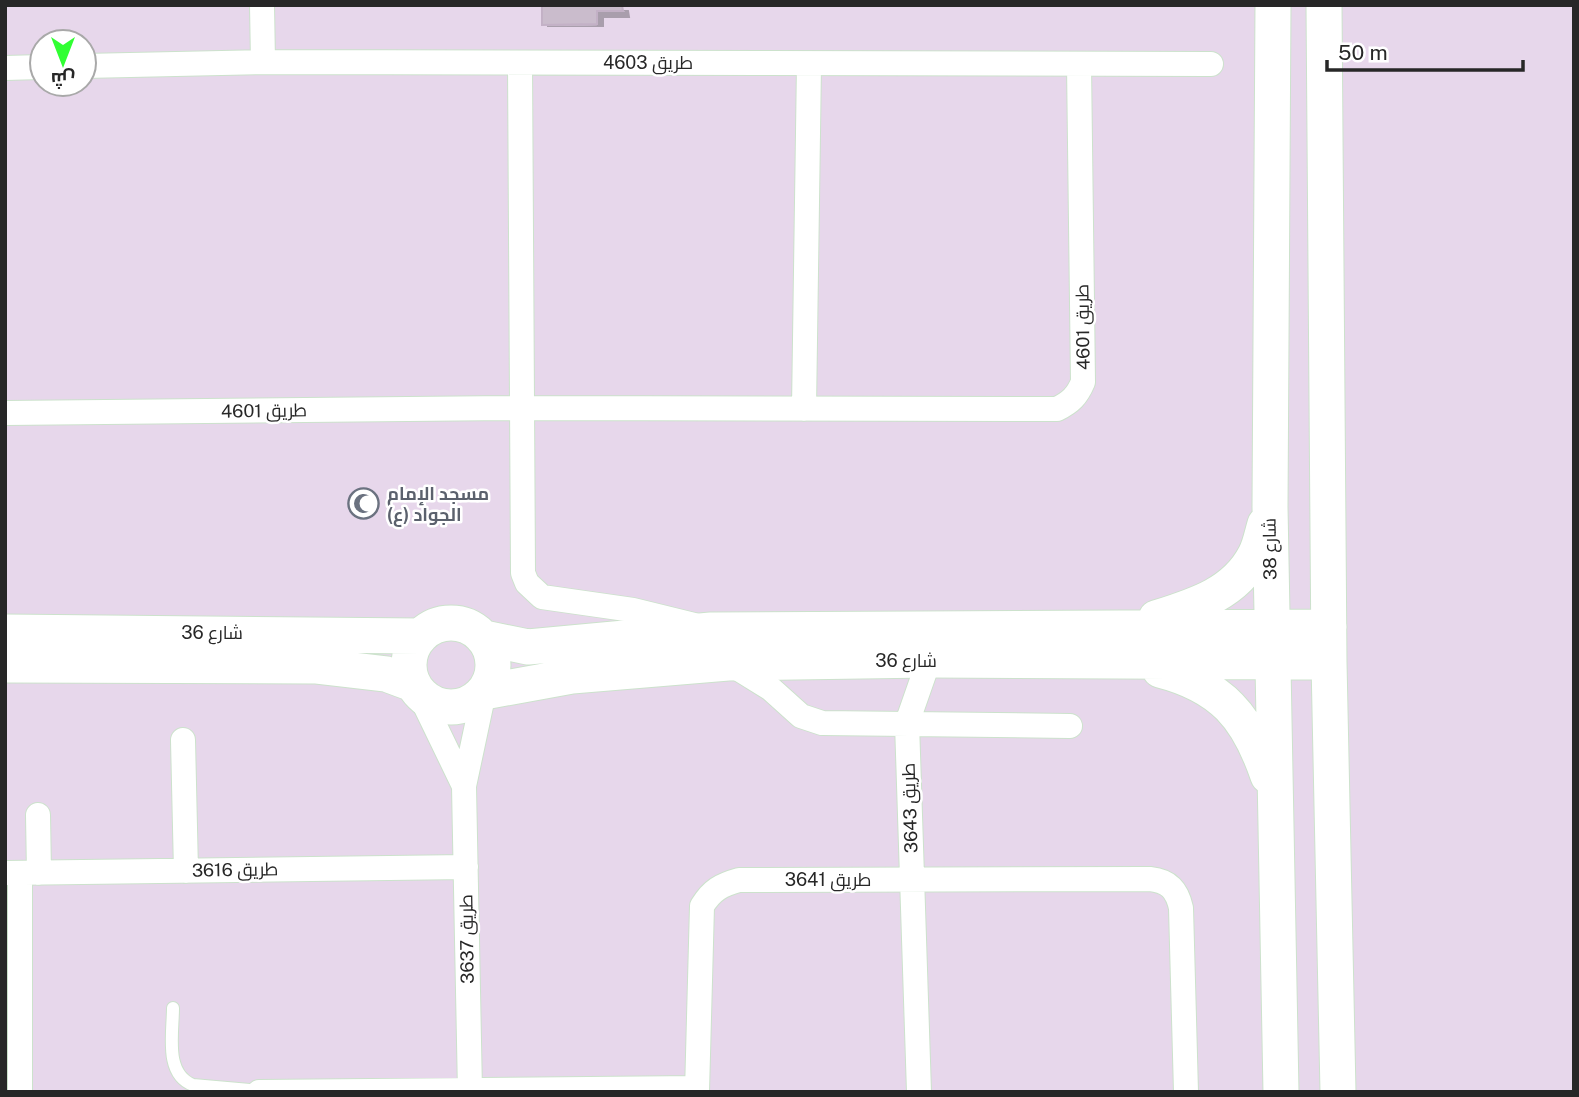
<svg xmlns="http://www.w3.org/2000/svg" width="1579" height="1097" viewBox="0 0 1579 1097" font-family="'Public Sans',Cairo,sans-serif">
  <style>
    .building { fill: #cabccc; stroke: #c3b1c6; stroke-width: 2; filter: url(#shadow) }
    .lines { fill: none; stroke-linecap: round; stroke-linejoin: round }
    .lane-casing { stroke: #cce2cc; stroke-width: 14 }
    .street-casing { stroke: #cce2cc; stroke-width: 26 }
    .secondary-casing { stroke: #cce2cc; stroke-width: 37 }
    .lane { stroke: #fff; stroke-width: 12 }
    .street { stroke: #fff; stroke-width: 24 }
    .secondary { stroke: #fff; stroke-width: 35 }
    .labels { text-anchor: middle; stroke-width: 5; stroke-linejoin: round; paint-order: stroke }
    .street-label { font-size: 18px; fill: #272727; stroke: #fff }
    .worship-label { font-size: 18px; font-weight: bold; fill: #5b616d; stroke: #fff; text-anchor: start }
  </style>
  <defs>
    <filter id="shadow"><feDropShadow dx="6" dy="6" stdDeviation="0" flood-color="#0004"/></filter>
  </defs>
  <rect width="100%" height="100%" fill="#e7d7eb"/>
  <path class="building" d="M542,5H622L623,11H597V24L542,25Z"/>
  <g class="lines">
    <defs>
      <path id="lane" d="M173,1008C173,1033 164,1074 193,1085L261,1091"/>
      <path id="street" d="M262,5L263,62
        M520,63L523,573L527,583L542,597L633,610L694,625
        M84,66L263,62L1211,64
        M5,68L42,67
        M804,409L809,64
        M5,413L522,408L1057,409C1071,402 1077,396 1083,382L1079,64
        M729,663L771,689L801,716L822,723L1070,726
        M420,695L464,786
        M183,740L186,871
        M38,815L39,873
        M5,873L466,867
        M20,1092V873
        M259,1092L697,1088
        M470,1092L464,786L484,692
        M697,1092L702,906C712,890 721,885 739,880L1150,879C1169,881 1177,890 1181,908L1186,1092
        M919,1092L907,723L929,660"/>
      <path id="secondary" d="M1273,5L1270,507L1281,1092
        M1324,5L1329,662L1338,1092
        M1156,618C1194,606 1235,594 1255,555C1260,546 1262,534 1265,524
        M409 665a42 42 0 1 1 84 0a42 42 0 1 1-84 0Z
        M5,632L420,636
        M484,638L528,647L711,630L1329,627
        M5,665L317,666L386,674L413,684
        M1160,670C1222,686 1248,717 1268,776
        M484,692L572,676L728,663L929,660L1329,662"/>
    </defs>
    <use href="#lane" class="lane-casing"/>
    <use href="#street" class="street-casing"/>
    <use href="#secondary" class="secondary-casing"/>
    <use href="#lane" class="lane"/>
    <use href="#street" class="street"/>
    <use href="#secondary" class="secondary"/>
  </g>
  <defs>
    <symbol id="mosque-ring" viewBox="-11 -11 22 22"><circle r="9.5" fill="#fff" stroke="#6b7280" stroke-width="1.5"/><path d="M3.5-4.9A6 6 0 1 0 3.5 4.9A5 5 0 1 1 3.5-4.9Z" fill="#6b7280"/></symbol>
  </defs>
  <g fill-rule="evenodd">
    <use href="#mosque-ring" x="346" y="486" width="35" height="35"/>
  </g>
  <g class="labels">
    <g class="street-label">
      <text x="648" y="69">طريق 4603</text>
      <text transform="translate(1083 327) rotate(-91)" y="6">طريق 4601</text>
      <text transform="translate(264 411) rotate(-1)" y="6">طريق 4601</text>
      <text transform="translate(1270 549) rotate(-91)" y="6">شارع 38</text>
      <text x="212" y="639">شارع 36</text>
      <text x="906" y="667">شارع 36</text>
      <text transform="translate(910 808) rotate(-92)" y="6">طريق 3643</text>
      <text transform="translate(235 870) rotate(-1)" y="6">طريق 3616</text>
      <text x="828" y="886">طريق 3641</text>
      <text transform="translate(467 939) rotate(-91)" y="6">طريق 3637</text>
    </g>
    <g class="worship-label">
      <text x="387" y="500">مسجد الإمام<tspan x="387" dy="21">الجواد (ع)</tspan></text>
    </g>
  </g>
  <rect width="1579" height="1097" fill="none" stroke="#272727" stroke-width="14"/>
  <g transform="translate(63 63) rotate(180)"><circle r="33" fill="#ffffff" stroke="#a9a9a9" stroke-width="2"/>
  <path d="M0-5L12 26L0 18L-12 26Z" fill="#30ff32"/>
  <text y="-10" font-size="19" font-weight="bold" text-anchor="middle" fill="#272727">ش</text>
  </g>
  <path d="M1327 60v10h196v-10" fill="none" stroke="#272727" stroke-width="3.5"/>
  <text x="1338" y="60" font-size="21" fill="#272727" stroke="#ffffff" stroke-width="5" paint-order="stroke">50 m</text>
</svg>
